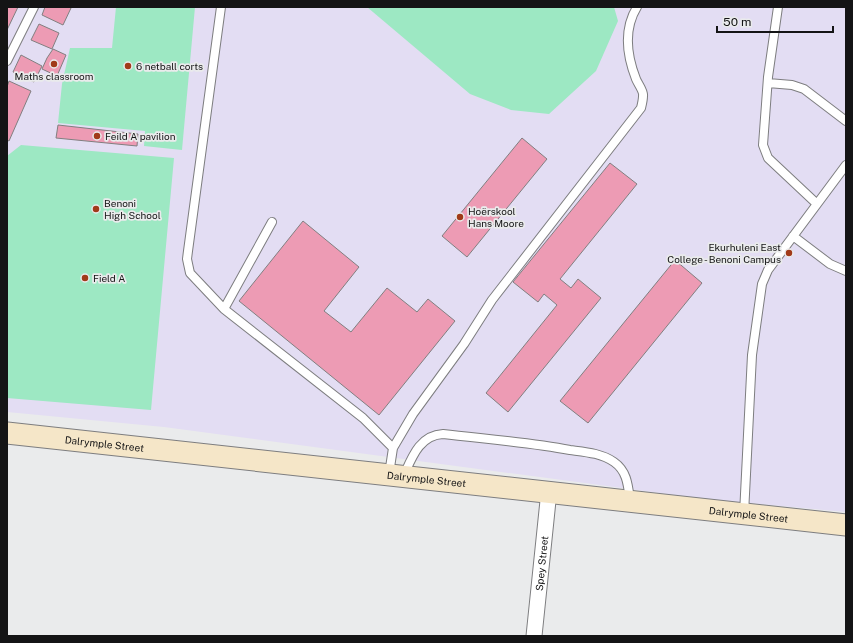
<svg xmlns="http://www.w3.org/2000/svg" width="853" height="643" viewBox="0 0 853 643" font-family="'Public Sans',sans-serif">
  <style>
    .education { fill: #e3ddf3 }
    .green { fill: #9de8c3 }
    .building { fill: #ed9bb4; stroke: #817f80 }
    .lines { fill: none; stroke-linecap: round; stroke-linejoin: round }
    .lane-casing { stroke: #7d7d7f; stroke-width: 10 }
    .street-casing { stroke: #7d7d7f; stroke-width: 17 }
    .secondary-casing { stroke: #7d7d7f; stroke-width: 23 }
    .lane { stroke: #fff; stroke-width: 8 }
    .street { stroke: #fff; stroke-width: 15 }
    .secondary { stroke: #f5e6c8; stroke-width: 21 }
    .poi-dot { fill: #a13a19; stroke: #eaebec; stroke-width: 1.5 }
    .labels { text-anchor: middle; stroke-width: 3.5; stroke-linejoin: round; paint-order: stroke }
    .poi-label { font-size: 10px; fill: #141415; stroke: #eaebec; text-anchor: start }
    .street-label { font-size: 10px; fill: #141415; stroke: #eaebec }
  </style>
  <rect width="100%" height="100%" fill="#eaebec"/>
  <path class="education" d="M7,7H846V512L704,499L164,427L7,412Z"/>
  <path class="green" d="M116,7H195L182,150L144,146L145,131L58,123L62,84L70,48H112Z
    M367,7H614L618,21L596,71L549,114L511,110L470,94Z
    M21,145L174,158L151,410L7,398V156Z"/>
  <path class="building" d="M7,7H18L7,30Z
    M45,7H69L71,8L63,25L42,15Z
    M39,24L59,33L52,49L31,40Z
    M53,49L66,55L57,76L42,69L47,58Z
    M21,55L42,66L34,82L13,72Z
    M9,81L31,91L9,141L7,140V87Z
    M58,125L138,134L137,146L56,138Z
    M522,138L547,159L467,257L442,236Z
    M610,163L637,184L560,279L571,288L578,279L601,298L508,412L486,393L557,305L544,294L538,302L513,282Z
    M303,221L359,267L324,311L351,332L387,288L417,312L428,299L455,321L379,415L239,301Z
    M675,260L702,283L588,423L560,401Z"/>
  <g class="lines">
    <defs>
      <path id="lane" d="M221,7L188,251L187,259L190,273L224,309L363,418L393,448
        M778,7L768,77L763,145L768,158L817,204
        M7,61L34,7
        M768,83L792,85L804,89L846,121
        M793,236L830,264L846,271
        M224,309L272,222
        M389,474L393,448L413,414L464,344L492,300L641,108C642,104 643,100 643,96C644,91 638,84 636,79C627,56 623,30 637,7
        M404,475C412,457 420,435 443,434C485,439 528,442 570,450C585,452 601,453 614,462C627,471 628,485 630,500
        M744,514L752,355L762,284L768,270L846,165"/>
      <g id="street">
        <path id="s1" d="M534,636L549,491"/>
      </g>
      <g id="secondary">
        <path id="s2" d="M7,433L846,525"/>
      </g>
    </defs>
    <use href="#lane" class="lane-casing"/>
    <use href="#street" class="street-casing"/>
    <use href="#secondary" class="secondary-casing"/>
    <use href="#lane" class="lane"/>
    <use href="#street" class="street"/>
    <use href="#secondary" class="secondary"/>
  </g>
  <g class="poi-dot">
    <circle cx="54" cy="64" r="4"/>
    <circle cx="128" cy="66" r="4"/>
    <circle cx="97" cy="136" r="4"/>
    <circle cx="96" cy="209" r="4"/>
    <circle cx="460" cy="217" r="4"/>
    <circle cx="789" cy="253" r="4"/>
    <circle cx="85" cy="278" r="4"/>
  </g>
  <g class="labels">
    <g class="poi-label">
      <text x="136" y="70">6 netball corts</text>
      <text x="54" y="80" text-anchor="middle">Maths classroom</text>
      <text x="105" y="140">Feild A pavilion</text>
      <text x="104" y="207">Benoni<tspan x="104" dy="12">High School</tspan></text>
      <text x="468" y="215">Hoërskool<tspan x="468" dy="12">Hans Moore</tspan></text>
      <text x="781" y="251" text-anchor="end">Ekurhuleni East<tspan x="781" dy="12">College - Benoni Campus</tspan></text>
      <text x="93" y="282">Field A</text>
    </g>
    <g class="street-label">
      <text dy="4" stroke="none"><textPath href="#s2" startOffset="98">Dalrymple Street</textPath></text>
      <text dy="4" stroke="none"><textPath href="#s2" startOffset="422">Dalrymple Street</textPath></text>
      <text dy="4" stroke="none"><textPath href="#s2" startOffset="746">Dalrymple Street</textPath></text>
      <text dy="4" stroke="none"><textPath href="#s1" startOffset="73">Spey Street</textPath></text>
    </g>
  </g>
  <rect width="853" height="643" fill="none" stroke="#141415" stroke-width="16"/>
  <path d="M717 26v6h116v-6" fill="none" stroke="#141415" stroke-width="2"/>
  <text x="723" y="26" font-size="12" fill="#141415" stroke="#eaebec" stroke-width="3" paint-order="stroke">50 m</text>
</svg>
